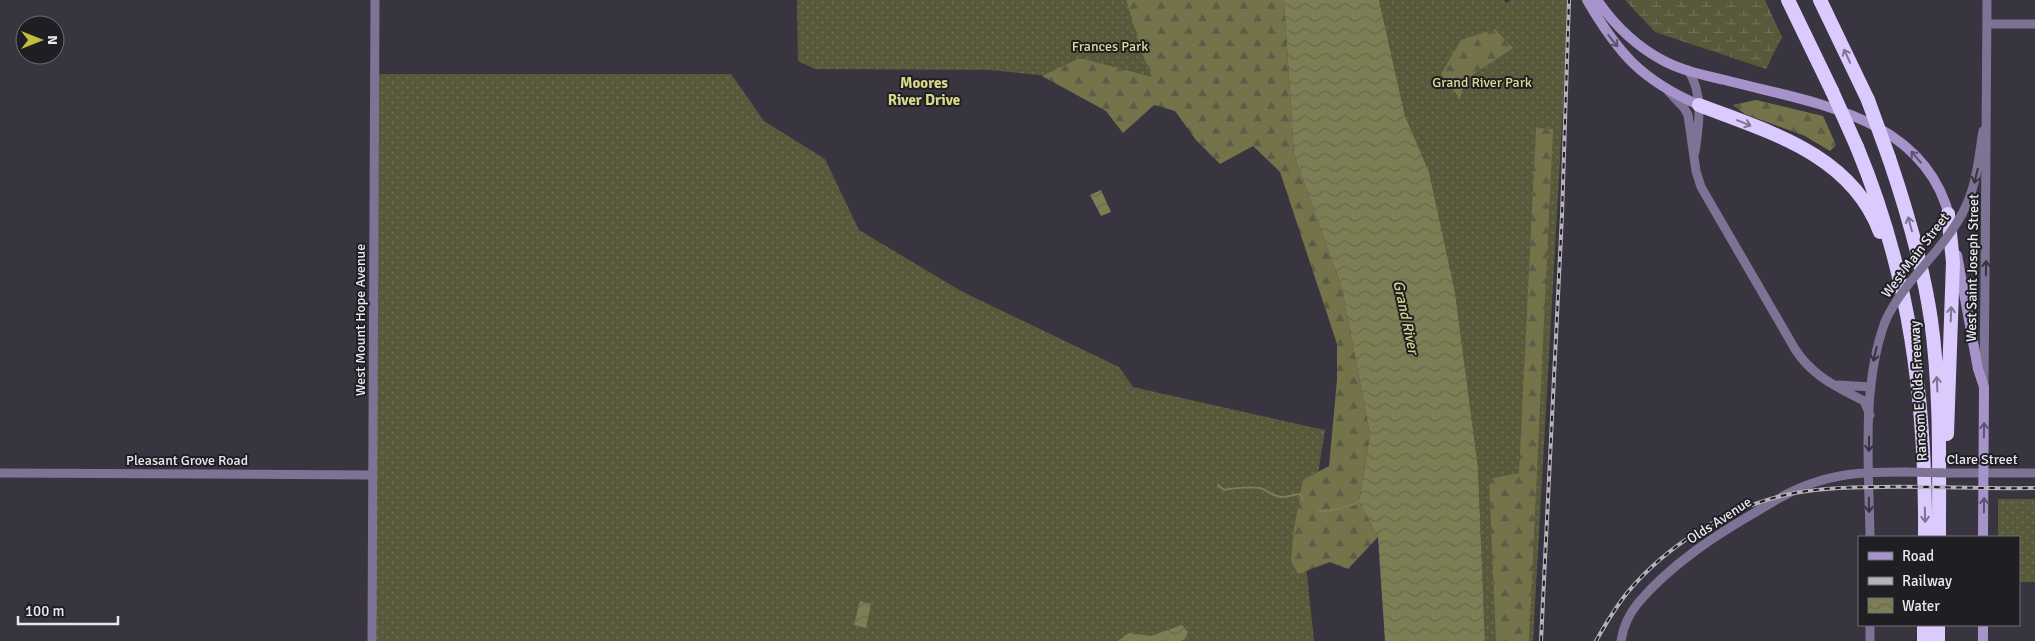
<svg xmlns="http://www.w3.org/2000/svg" width="2035" height="641" viewBox="0 0 2035 641" font-family="Signika,sans-serif">
  <style>
    .grass { fill: url(#grass-dots) }
    .forest { fill: url(#forest-firs) }
    .wetland { fill: url(#wetland-marsh) }
    .water { fill: url(#water-waves) }
    .lines { fill: none; stroke-linecap: round; stroke-linejoin: round }
    .stream { stroke: #7e7e55; stroke-width: 2 }
    .tertiary { stroke: #7e7395; stroke-width: 9 }
    .secondary { stroke: #a693ca; stroke-width: 10 }
    .motorway { stroke: #dbcafd; stroke-width: 14 }
    .rail-casing { stroke: #b4b2ba; stroke-width: 4 }
    .rail { stroke: #1f1e23; stroke-width: 2; stroke-dasharray: 5.5; stroke-linecap: butt }
    .tertiary-bridge { stroke: #7e7395; stroke-width: 9 }
    .motorway-bridge { stroke: #dbcafd; stroke-width: 14 }
    .oneway { stroke: #5c536e }
    .oneway2 { stroke: #7d7490 }
    .oneway3 { stroke: #373340 }
    .labels { text-anchor: middle; stroke-width: 4; stroke-linejoin: round; paint-order: stroke }
    .park-label { font-size: 14px; fill: #dcdb96; stroke: #1f1e23 }
    .street-label { font-size: 14px; fill: #eae8ef; stroke: #1f1e23 }
    .neighbourhood-label { font-size: 15px; font-weight: bold; fill: #d9d889; stroke: #1f1e23 }
    .water-label { font-size: 15px; font-style: italic; fill: #d6d691; stroke: #1f1e23 }
  </style>
  <defs>
    <pattern id="grass-dots" width="8" height="8" patternUnits="userSpaceOnUse" patternTransform="scale(1.25)"><rect width="8" height="8" fill="#58583b"/><path d="M2 2h.1M6 6h.1" fill="none" stroke="#707058" stroke-width="1.8" stroke-linecap="round"/></pattern>
    <pattern id="forest-firs" width="22" height="20" patternUnits="userSpaceOnUse" patternTransform="scale(1.25)"><rect width="22" height="20" fill="#74734a"/><path d="M5 1l3.5 6h-7zM16 11l3.5 6h-7z" fill="#5d5c49"/></pattern>
    <pattern id="wetland-marsh" width="20" height="14" patternUnits="userSpaceOnUse" patternTransform="scale(1.25)"><rect width="20" height="14" fill="#58583b"/><path d="M1 5h8M5 5V1M11 12h8M15 12V8" fill="none" stroke="#707058"/></pattern>
    <pattern id="water-waves" width="16" height="10" patternUnits="userSpaceOnUse" patternTransform="scale(1.25)"><rect width="16" height="10" fill="#7e7e55"/><path d="M0 5q4-4 8 0t8 0" fill="none" stroke="#686850"/></pattern>
  </defs>
  <rect width="100%" height="100%" fill="#393540"/>
  <path class="grass" d="M797,0H1257L1244,96L990,70L815,69L798,61Z
    M1379,0H1504L1506,3L1511,0H1569L1533,641H1485L1478,468L1455,292L1429,173L1405,116Z
    M375,74H731L764,121L825,159L859,230L961,291L1119,367L1133,387L1325,430L1305,555L1314,641H372Z
    M1998,499H2035V582H2019V537H1998Z"/>
  <path class="forest" d="M1126,0H1284L1294,155L1342,288L1370,435L1359,502L1378,537L1348,569L1330,562L1298,574L1291,561L1294,528L1303,480L1329,466L1337,380V344L1280,172L1253,146L1220,164L1196,140L1175,111L1154,105L1123,133L1106,111L1042,76L1080,58L1152,77L1144,58Z
    M1495,29L1513,48L1465,80L1460,99L1441,74L1461,40Z
    M1756,100L1823,116L1836,145L1830,151L1805,136L1745,114L1733,105Z
    M1536,128L1553,129L1529,641H1496L1489,479L1519,473Z"/>
  <path class="wetland" d="M1625,0H1765L1782,37L1766,69L1655,32Z"/>
  <path class="water" d="M1284,0H1379L1405,116L1429,172L1455,292L1478,468L1485,641H1385L1378,537L1359,502L1370,435L1342,288L1294,155Z
    M1101,190L1111,212L1101,216L1090,195Z
    M860,601L871,604L866,628L854,625Z
    M1182,625L1188,632L1185,639L1181,641H1118L1129,633L1151,636Z"/>
  <g class="lines">
    <path class="stream" d="M1218,485L1224,490C1231,488 1258,486 1263,489C1269,492 1273,496 1281,497C1287,498 1293,494 1300,494L1303,500
      M1319,511C1332,512 1349,507 1360,501"/>
    <path class="tertiary" d="M1987,24H2035
      M1688,70C1704,94 1699,125 1695,152
      M1669,92L1684,108L1688,115L1696,171L1701,187L1795,349C1812,376 1837,387 1864,401L1870,415
      M1962,214C1977,186 1978,161 1983,131
      M1984,384C1985,256 1987,128 1987,0
      M1838,385L1871,387
      M0,473L373,475
      M1949,473H2035
      M1870,537C1869,469 1861,387 1885,322
      M1870,625V641
      M372,641L375,0
      M1621,641C1623,627 1629,614 1638,603C1671,564 1717,534 1761,509C1779,498 1796,488 1816,482C1846,472 1875,472 1906,472"/>
    <path class="secondary" d="M1587,0C1618,53 1641,80 1699,105
      M1597,0C1615,26 1635,46 1664,61C1683,71 1704,75 1725,80C1812,103 1925,115 1950,219
      M1957,255L1978,369L1984,387L1983,537
      M1983,641V625"/>
    <path class="motorway" d="M1788,0L1832,91
      M1820,0L1868,100
      M1699,105C1769,132 1851,154 1880,232
      M1857,147C1910,275 1926,400 1925,537
      M1889,158C1907,211 1923,265 1931,320C1941,392 1939,465 1939,537
      M1947,434L1953,262L1948,214
      M1924,641V625
      M1938,641V625"/>
    <defs>
      <path id="rail" d="M1541,641L1562,215L1569,0
        M1596,641C1605,625 1615,608 1627,593C1666,546 1725,509 1785,495C1816,488 1848,487 1880,487C1931,486 1983,489 2035,488"/>
    </defs>
    <use href="#rail" class="rail-casing"/>
    <use href="#rail" class="rail"/>
    <path class="tertiary-bridge" d="M1885,322C1903,281 1941,253 1962,214
      M1906,472L1949,473"/>
    <path class="motorway-bridge" d="M1832,91L1857,147
      M1868,100L1889,158"/>
  </g>
  <defs><path id="oneway-shaft" d="M-6 0H5M1.5-3L5.5 0L1.5 3" fill="none" stroke-width="1.6" stroke-linecap="round" stroke-linejoin="round" transform="scale(1.25)"/></defs>
  <g class="oneway">
    <use href="#oneway-shaft" transform="translate(1613 41) rotate(51)"/>
    <use href="#oneway-shaft" transform="translate(1916 157) rotate(-131)"/>
    <use href="#oneway-shaft" transform="translate(1984 430) rotate(-89)"/>
    <use href="#oneway-shaft" transform="translate(1984 505) rotate(-89)"/>
  </g>
  <g class="oneway2">
    <use href="#oneway-shaft" transform="translate(1847 56) rotate(-115)"/>
    <use href="#oneway-shaft" transform="translate(1744 123) rotate(22)"/>
    <use href="#oneway-shaft" transform="translate(1910 224) rotate(-105)"/>
    <use href="#oneway-shaft" transform="translate(1951 314) rotate(-88)"/>
    <use href="#oneway-shaft" transform="translate(1937 384) rotate(-93)"/>
    <use href="#oneway-shaft" transform="translate(1925 515) rotate(89)"/>
  </g>
  <g class="oneway3">
    <use href="#oneway-shaft" transform="translate(1976 176) rotate(104)"/>
    <use href="#oneway-shaft" transform="translate(1986 268) rotate(-89)"/>
    <use href="#oneway-shaft" transform="translate(1875 354) rotate(103)"/>
    <use href="#oneway-shaft" transform="translate(1869 444) rotate(91)"/>
    <use href="#oneway-shaft" transform="translate(1869 505) rotate(89)"/>
  </g>
  <g class="labels">
    <g class="park-label">
      <text x="1110" y="51">Frances Park</text>
      <text x="1482" y="87">Grand River Park</text>
    </g>
    <g class="street-label">
      <text transform="translate(1915 255) rotate(-53)" y="5">West Main Street</text>
      <text transform="translate(1972 268) rotate(-89)" y="5">West Saint Joseph Street</text>
      <text transform="translate(360 320) rotate(-90)" y="5">West Mount Hope Avenue</text>
      <text transform="translate(1918 391) rotate(-93)" y="5">Ransom E Olds Freeway</text>
      <text x="1982" y="464">Clare Street</text>
      <text x="187" y="465">Pleasant Grove Road</text>
      <text transform="translate(1719 520) rotate(-33)" y="5">Olds Avenue</text>
    </g>
    <g class="neighbourhood-label">
      <text x="924" y="88">Moores<tspan x="924" dy="17">River Drive</tspan></text>
    </g>
    <g class="water-label">
      <text transform="translate(1406 317) rotate(78)" y="5">Grand River</text>
    </g>
  </g>
  <rect x="1858" y="536" width="162" height="90" fill="#1f1e23" stroke="#706f75"/>
  <rect x="1868" y="552" width="25" height="8" fill="#a693ca" stroke="#706f75"/>
  <text x="1902" y="561" font-size="15" fill="#eae8ef">Road</text>
  <rect x="1868" y="577" width="25" height="8" fill="#b4b2ba" stroke="#706f75"/>
  <text x="1902" y="586" font-size="15" fill="#eae8ef">Railway</text>
  <rect x="1868" y="598" width="25" height="15" fill="url(#water-waves)" stroke="#706f75"/>
  <text x="1902" y="611" font-size="15" fill="#eae8ef">Water</text>
  <g transform="translate(40 40) rotate(90)"><circle r="24" fill="#1f1e23" stroke="#706f75"/>
  <path d="M0-4L9 19L0 12L-9 19Z" fill="#c1be40"/>
  <text y="-8" font-size="14" font-weight="bold" text-anchor="middle" fill="#eae8ef">N</text>
  </g>
  <path d="M18 616v8h100v-8" fill="none" stroke="#eae8ef" stroke-width="2.5"/>
  <text x="25" y="616" font-size="15" fill="#eae8ef" stroke="#1f1e23" stroke-width="4" paint-order="stroke">100 m</text>
</svg>
